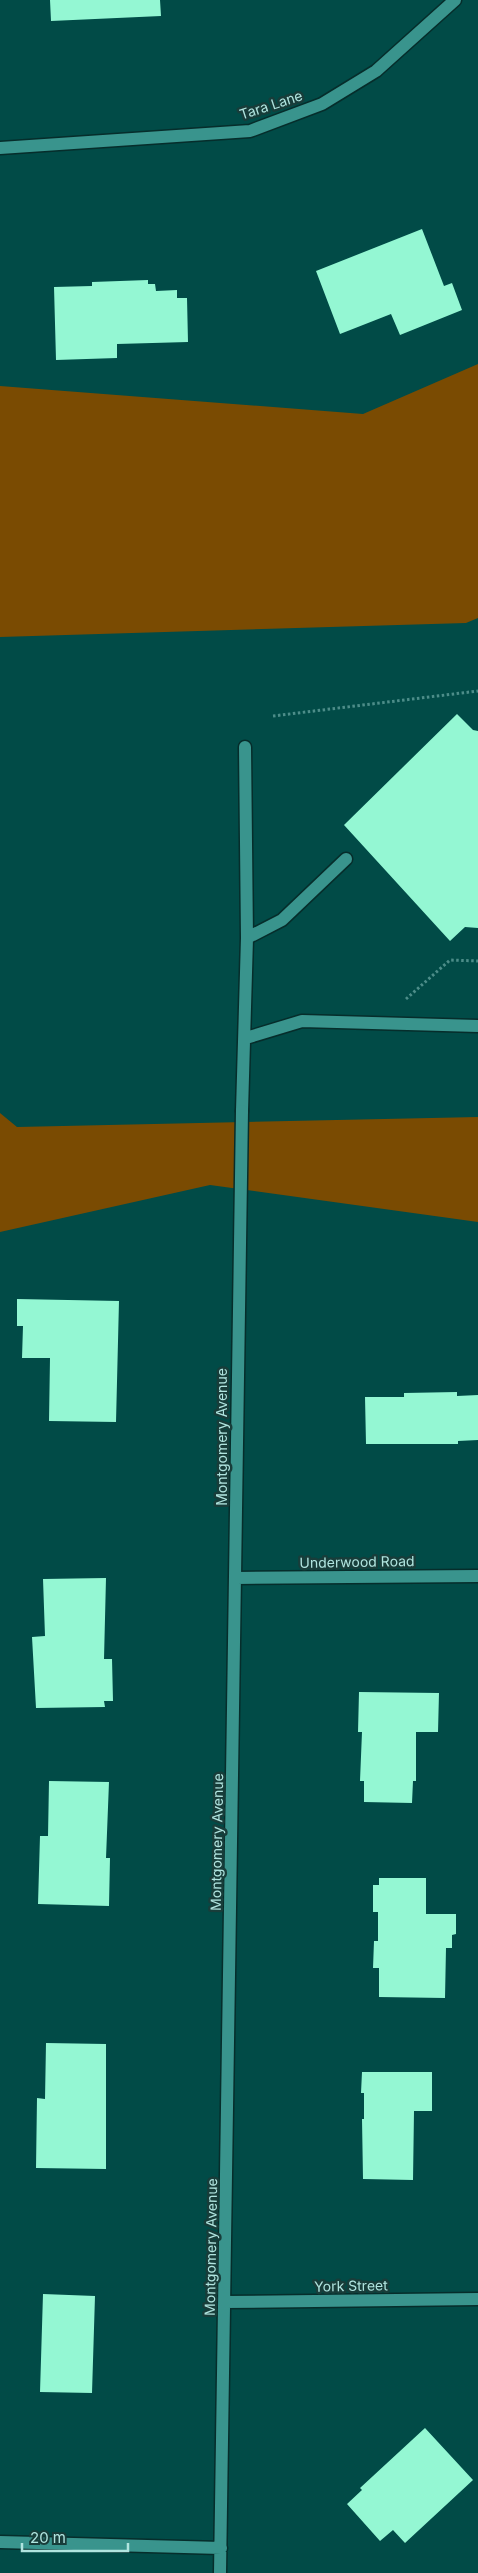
<svg xmlns="http://www.w3.org/2000/svg" width="478" height="2573" viewBox="0 0 478 2573" font-family="Inter,sans-serif">
  <style>
    .green { fill: #7a4b02 }
    .building { fill: #94f7d3 }
    .lines { fill: none; stroke-linecap: round; stroke-linejoin: round }
    .lane-casing { stroke: #062d2b; stroke-width: 15 }
    .street-casing { stroke: #062d2b; stroke-width: 15 }
    .path { stroke: #4d8d89; stroke-width: 3; stroke-dasharray: 2.5 2.5; stroke-linecap: butt }
    .lane { stroke: #39948d; stroke-width: 12 }
    .street { stroke: #39948d; stroke-width: 12 }
    .labels { text-anchor: middle; stroke-width: 5; stroke-linejoin: round; paint-order: stroke }
    .street-label { font-size: 14px; fill: #b0e4df; stroke: #183d3a }
  </style>
  <rect width="100%" height="100%" fill="#014b47"/>
  <path class="green" d="M478,364V618L466,623L0,637V386L363,414Z
    M0,1113L17,1127L478,1117V1222L210,1185L0,1232Z"/>
  <path class="building" d="M50,0H160L161,16L51,21Z
    M422,229L444,286L452,283L462,310L400,335L391,314L340,334L316,271Z
    M148,280V284H155L156,291L177,290V298H187L188,342L117,344V358L56,360L54,287L92,286V282Z
    M457,714L473,730L478,731V928L465,927L450,941L344,825Z
    M17,1299L119,1301L116,1422L49,1421L50,1358H22L23,1326H17Z
    M457,1392V1396L478,1395V1440L458,1441V1444H366L365,1397H404V1393Z
    M106,1578L104,1659H112L113,1701H104L105,1707L36,1708L32,1637L45,1636L43,1579Z
    M359,1692L439,1693L438,1732H416V1781H413L412,1803L364,1802V1781H360L362,1732H358Z
    M49,1781L109,1782L106,1858H110L109,1906L38,1904L40,1836H48Z
    M379,1878H426V1914H456V1934L452,1935V1948H446L445,1998L379,1997V1968H373L374,1941H378V1912H373V1885H379Z
    M46,2043L106,2044V2169L36,2168L37,2098L45,2099Z
    M362,2072H432V2111H414L413,2180L363,2179L362,2119H364V2093H361Z
    M43,2294L95,2296L92,2393L40,2392Z
    M425,2428L473,2480L405,2543L393,2530L380,2541L347,2504L362,2490L360,2488Z"/>
  <g class="lines">
    <defs>
      <path id="lane" d="M247,938L282,920L346,859
        M246,1038L302,1021L478,1026
        M242,1111L247,938L245,747"/>
      <path id="street" d="M0,148L250,131L322,104L376,71L455,0
        M236,1578L478,1576
        M225,2302L478,2299
        M0,2542L221,2548
        M220,2573L242,1111"/>
    </defs>
    <use href="#lane" class="lane-casing"/>
    <use href="#street" class="street-casing"/>
    <path class="path" d="M273,716L478,691
      M406,999L450,960L478,961"/>
    <use href="#lane" class="lane"/>
    <use href="#street" class="street"/>
  </g>
  <g class="labels">
    <g class="street-label">
      <text transform="translate(271 105) rotate(-18)" y="5">Tara Lane</text>
      <text transform="translate(222 1437) rotate(-90)" y="5">Montgomery Avenue</text>
      <text transform="translate(357 1562) rotate(-1)" y="5">Underwood Road</text>
      <text transform="translate(217 1842) rotate(-89)" y="5">Montgomery Avenue</text>
      <text transform="translate(211 2247) rotate(-89)" y="5">Montgomery Avenue</text>
      <text transform="translate(351 2286) rotate(-1)" y="5">York Street</text>
    </g>
  </g>
  <path d="M22 2543v8h106v-8" fill="none" stroke="#b0e4df" stroke-width="2.5"/>
  <text x="30" y="2543" font-size="15" fill="#b0e4df" stroke="#183d3a" stroke-width="4" paint-order="stroke">20 m</text>
</svg>
